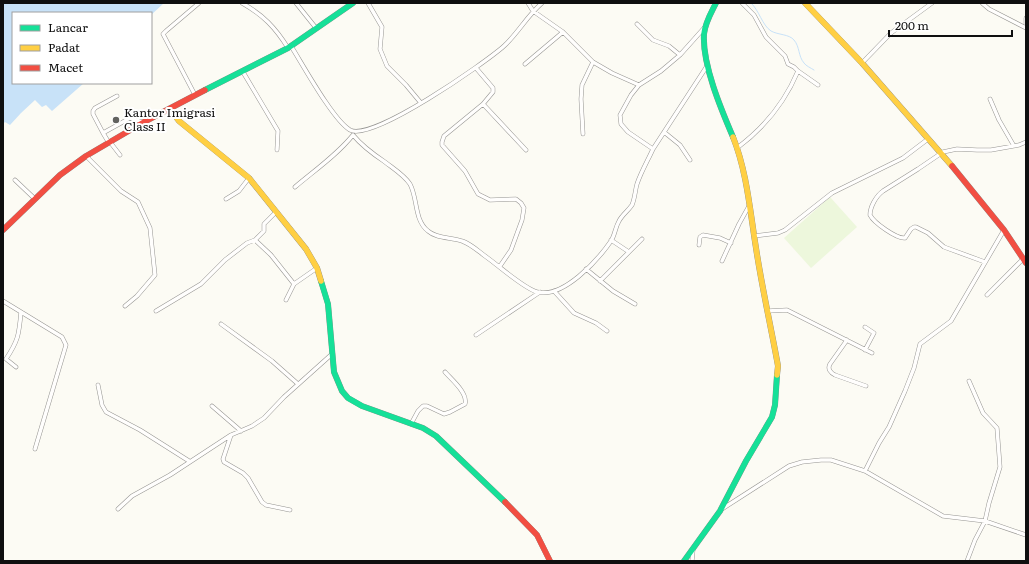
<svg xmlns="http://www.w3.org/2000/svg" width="1029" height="564" viewBox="0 0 1029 564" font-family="Literata,serif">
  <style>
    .pitch { fill: #edf7dc }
    .water { fill: #c8e2f8 }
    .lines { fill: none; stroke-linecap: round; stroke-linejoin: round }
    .stream { stroke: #c8e2f8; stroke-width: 1 }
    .street-casing { stroke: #969592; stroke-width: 4.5 }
    .fast-casing { stroke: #8c8c89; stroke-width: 6 }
    .slow-casing { stroke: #8c8c89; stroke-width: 6 }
    .jam-casing { stroke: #8c8c89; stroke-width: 6 }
    .street { stroke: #fffefd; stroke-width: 3.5 }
    .fast { stroke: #16e098; stroke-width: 5.5 }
    .slow { stroke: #ffcf43; stroke-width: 5.5 }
    .jam { stroke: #f24e42; stroke-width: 5.5 }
    .poi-dot { fill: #62625f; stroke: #fff; stroke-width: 1.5 }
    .labels { text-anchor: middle; stroke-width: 4; stroke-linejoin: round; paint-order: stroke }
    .poi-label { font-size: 12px; fill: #0f0f0f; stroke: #fff; text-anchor: start }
  </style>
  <rect width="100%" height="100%" fill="#fcfbf4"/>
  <path class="pitch" d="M830,197L857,227L811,268L784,238Z"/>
  <path class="water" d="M3,3H164L151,15V13H13V83H84L52,111L46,105L42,107L35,100L21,113L10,125L5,122L3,124Z"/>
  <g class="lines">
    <path class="stream" d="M751,3C759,10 762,25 771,31C778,35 789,34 794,40C800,47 798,56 804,63C806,66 811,68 814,70"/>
    <defs>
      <path id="street" d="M242,3C263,15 275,27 288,48
        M296,3L316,28
        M368,3L382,27L380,49L387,66L406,85L421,103
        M528,3L533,11L563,32L593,62L612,73L639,85
        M982,3L989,9L1026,28
        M1026,18V24
        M637,24L653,40L669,46L680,55
        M705,27L680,55L661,71L639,85L631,95L620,115L621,124L628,132L653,149L707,66
        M291,46C303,65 333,120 350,130C372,142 485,63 504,46C518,33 527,16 542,3
        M862,63L891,33L932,3
        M525,64L563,32
        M476,68L493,88V92L483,104L444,136L442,142V145L465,171L478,194L490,200L516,199L521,203L524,208L522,220L511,250L500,266
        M798,71L818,85
        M243,72L278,131L277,150
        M195,95L163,34L166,31L199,3
        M990,99L999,120L1014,146
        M483,104L526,150
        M664,132L680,145L690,160
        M103,133L93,114V111L95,108L117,96
        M583,134L581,99L582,85L593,62
        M353,135C362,146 373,154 385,162C394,169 404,175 410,184C418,199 414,220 428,231C437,239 452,237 462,241C471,244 478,251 485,256C498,265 523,288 537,292C563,299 598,260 611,241C615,235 615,228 619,221C622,215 628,211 632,205C635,198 635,191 637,184C641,172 648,160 653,149
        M110,142L120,155
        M109,143L103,133L130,118L142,122
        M737,148C764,128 785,102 798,71L794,67L788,64L785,56L766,37L754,15L742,3
        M86,156L121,191L138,202L150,228L155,275L137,296L125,306
        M15,180L35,199
        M295,187C315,170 337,155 353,135
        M226,199L239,191L249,178
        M754,236L778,233L785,230L832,193L903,158L928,139
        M255,240L271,255L294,284
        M611,240L629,252
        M699,245L700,237L703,235L720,238L731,243
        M722,261L739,224L749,206
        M985,262L944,247L928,233L916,227H914L911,229L905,238C897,239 874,223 870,215C870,207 876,196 883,191L918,169L943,152L957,149L977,150H991L1019,145L1026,142
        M586,269L613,291L635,304
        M600,281L642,239
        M554,291L574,313L596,323L607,331
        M987,295L1023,259
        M286,300L294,284L317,268
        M3,301L62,337L66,345L35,449
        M156,311L201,284L225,260L247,243L255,240L264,231V224L276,212
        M768,311L787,310L872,353
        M221,324L272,361L298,384
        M865,327L874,333L865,350
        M476,335L540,292
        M847,340L830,364C827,369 831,373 835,375L866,386
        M16,367L6,359C18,341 19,335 21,312
        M98,385L102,405L106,412L140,430L189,461
        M212,406L241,431
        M411,424L418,411L423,406H427L444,414L450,412L465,404C468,393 452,380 445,372
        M231,435L223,459L224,462L243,473L248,478L262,502L266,505L290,510
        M865,471L879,443L889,427L905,391L914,368L920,344L951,321L1004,230
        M118,509L132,496L170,475L231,435L252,426L264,418L284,397L332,354
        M722,509L789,466L802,462L821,460H831L865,471L943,516L985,521L1026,535
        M692,561L693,550
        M967,561L975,540L985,521L989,503L1000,467L997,428L983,413L969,381"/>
      <path id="fast" d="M716,3C711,13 705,23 704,34C702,64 721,109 733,137
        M205,90L288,48L353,3
        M321,281L328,304L334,372L342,391L348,398L362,406L423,428L436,436L505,502
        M684,561L720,511L746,461L772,417L775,405L777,375"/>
      <path id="slow" d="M805,3L862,63L952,166
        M170,109L179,121L249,178L306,249L317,268L321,281
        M733,137C747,172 750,211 756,248C762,288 771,327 778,366L777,375"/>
      <path id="jam" d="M952,166L1004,230L1026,263
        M3,230L60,175L86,156L144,122L205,90
        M505,502L537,535L550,561"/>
    </defs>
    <use href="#street" class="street-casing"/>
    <use href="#fast" class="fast-casing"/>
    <use href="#slow" class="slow-casing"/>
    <use href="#jam" class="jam-casing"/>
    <use href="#street" class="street"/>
    <use href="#fast" class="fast"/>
    <use href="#slow" class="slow"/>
    <use href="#jam" class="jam"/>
  </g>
  <circle class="poi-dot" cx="116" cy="120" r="4"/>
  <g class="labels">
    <g class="poi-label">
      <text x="124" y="117">Kantor Imigrasi<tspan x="124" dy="14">Class II</tspan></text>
    </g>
  </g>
  <rect width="1029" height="564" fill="none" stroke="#0f0f0f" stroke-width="8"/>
  <rect x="12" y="12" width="140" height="72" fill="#ffffff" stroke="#9f9f9f"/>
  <rect x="20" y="25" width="20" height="6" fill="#16e098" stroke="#9f9f9f"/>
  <text x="48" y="32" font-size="12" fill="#0f0f0f">Lancar</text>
  <rect x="20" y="45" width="20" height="6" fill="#ffcf43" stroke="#9f9f9f"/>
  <text x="48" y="52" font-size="12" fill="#0f0f0f">Padat</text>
  <rect x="20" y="65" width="20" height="6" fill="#f24e42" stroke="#9f9f9f"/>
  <text x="48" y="72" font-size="12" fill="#0f0f0f">Macet</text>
  <path d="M889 30v6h123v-6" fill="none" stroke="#0f0f0f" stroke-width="2"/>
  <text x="895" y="30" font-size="12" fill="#0f0f0f" stroke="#ffffff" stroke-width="3" paint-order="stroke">200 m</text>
</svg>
